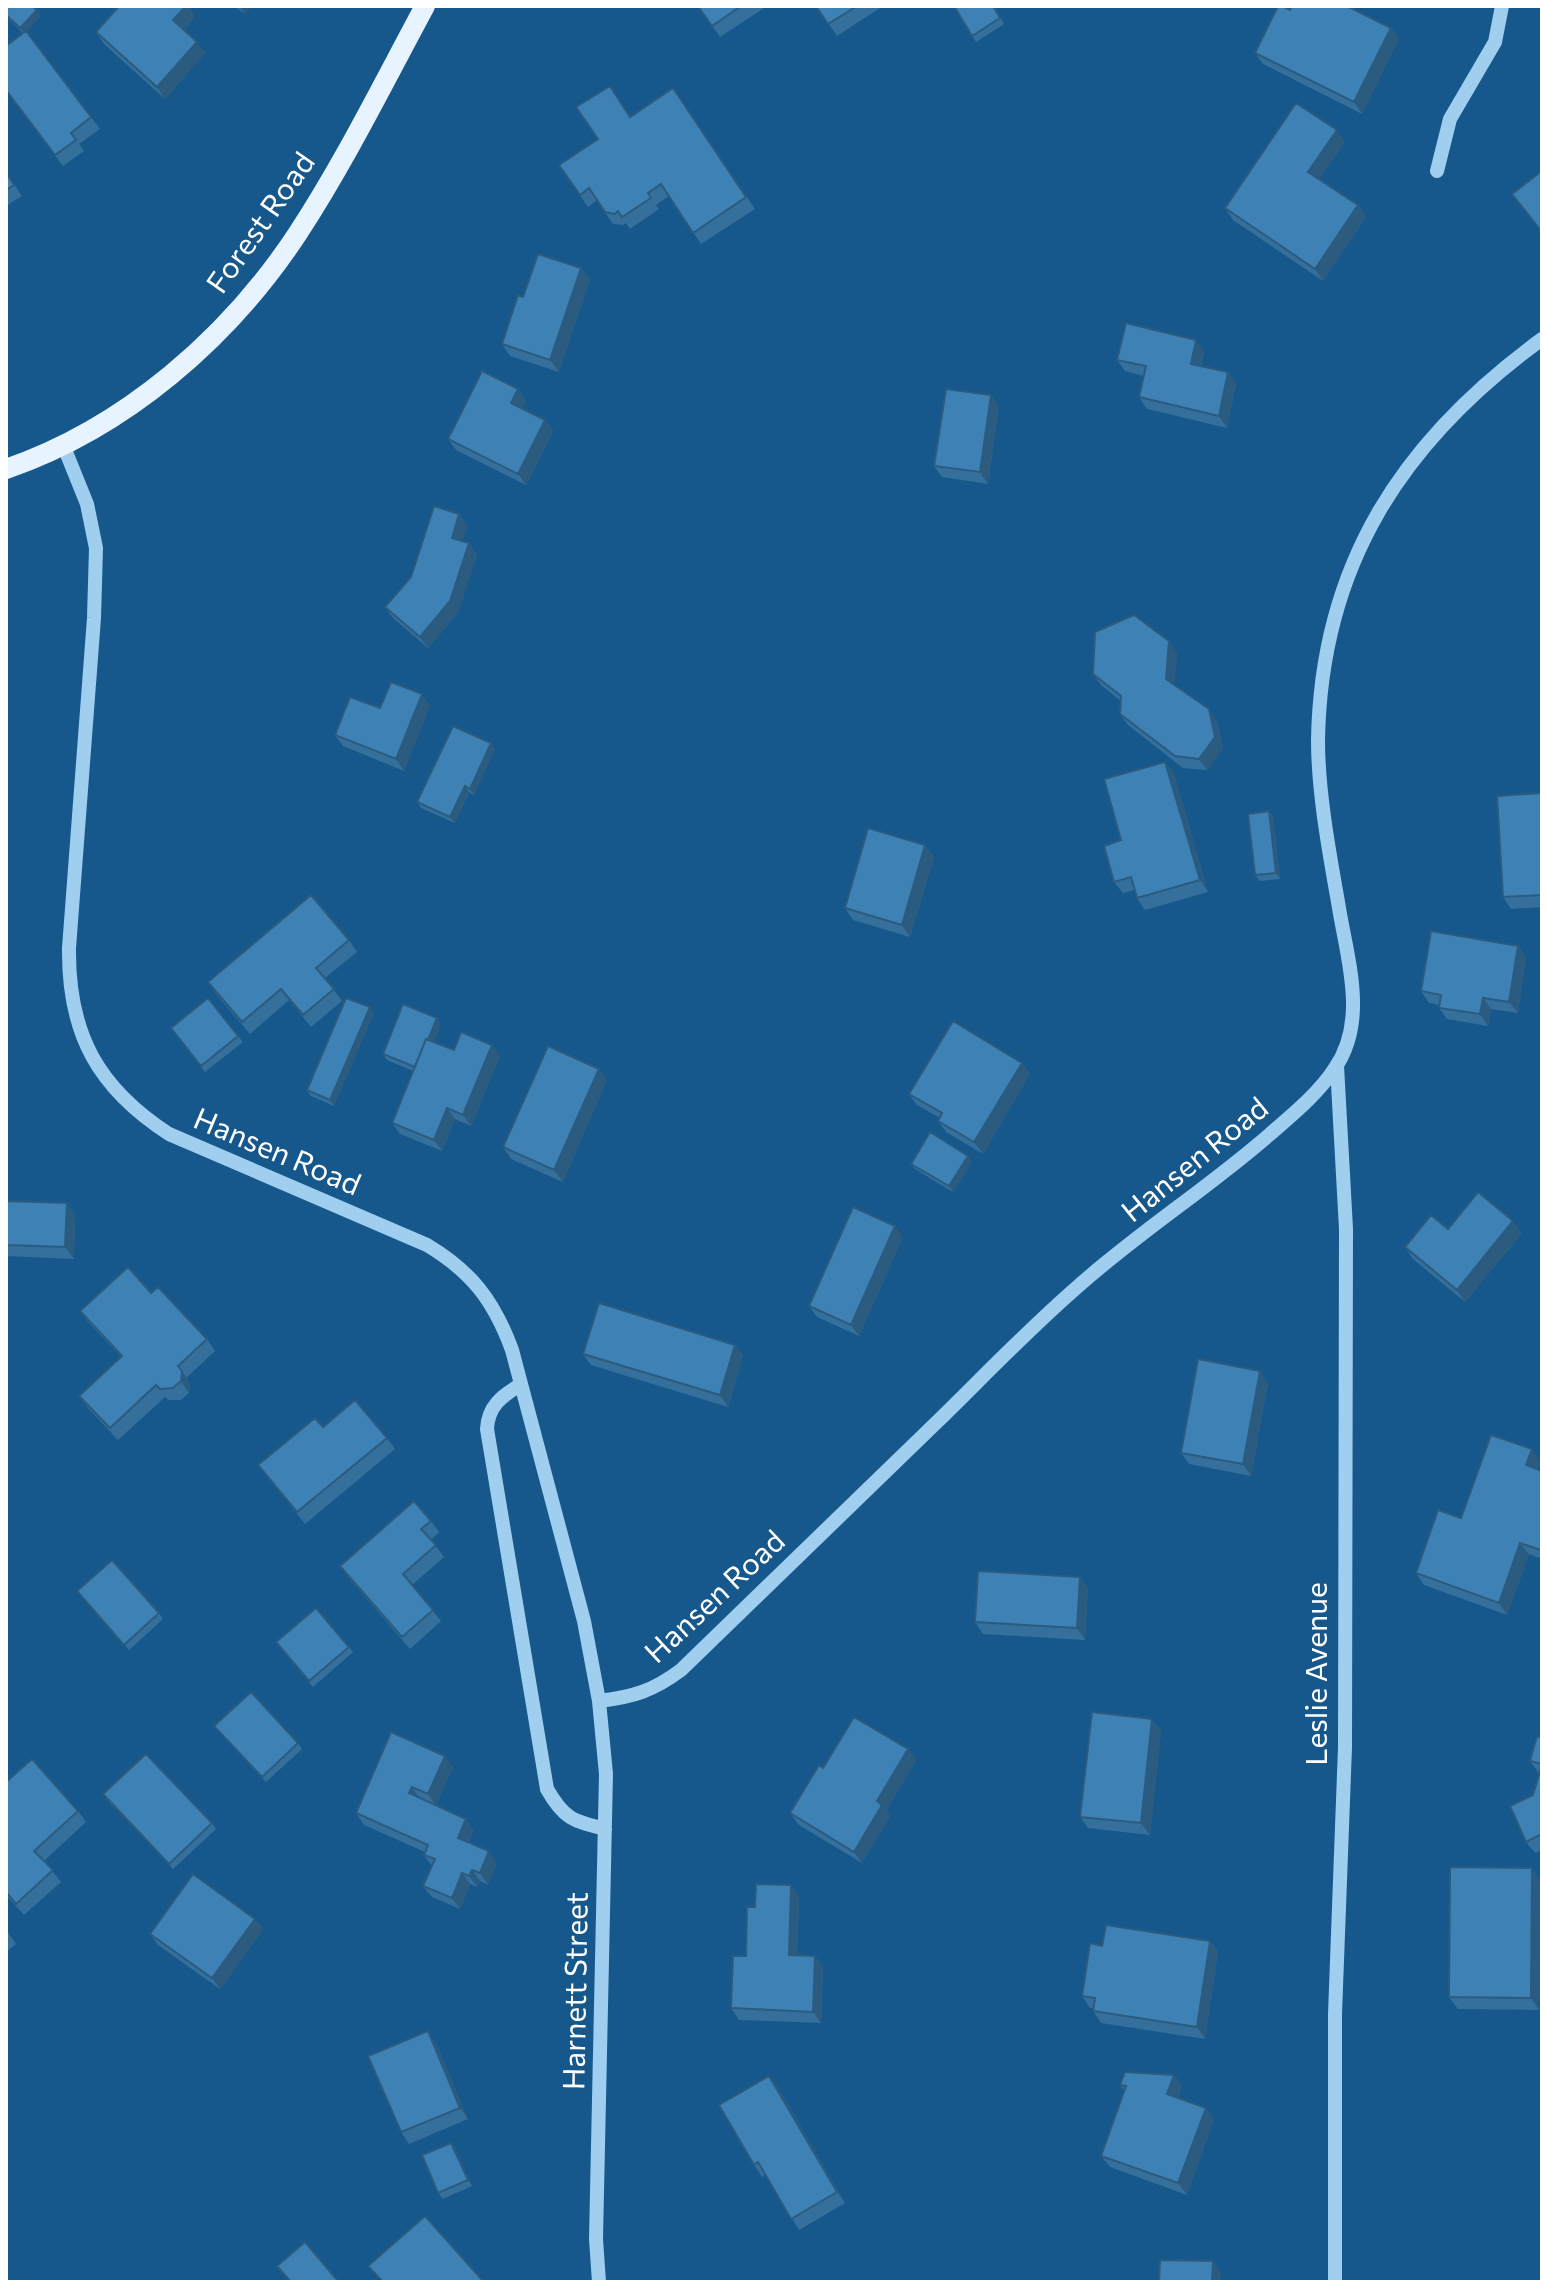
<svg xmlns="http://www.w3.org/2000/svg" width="1548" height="2288" viewBox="0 0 1548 2288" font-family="Commissioner,sans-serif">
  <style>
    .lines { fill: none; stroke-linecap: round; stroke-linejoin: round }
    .minor { stroke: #9fceef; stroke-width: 14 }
    .major { stroke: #e7f4ff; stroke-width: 20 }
    .wall { fill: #35709c }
    .shaded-wall { fill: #2b5b7f }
    .building { fill: #3e82b5; stroke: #2b5b7f; stroke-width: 2 }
    .labels { text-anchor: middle; stroke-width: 6; stroke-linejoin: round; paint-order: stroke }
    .street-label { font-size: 30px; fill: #fff; stroke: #16588c }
  </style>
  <rect width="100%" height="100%" fill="#16588c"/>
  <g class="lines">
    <path class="minor" d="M1437,171L1450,119L1495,42L1502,6
      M64,447L87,504L96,548L94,618L69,948C68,1034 98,1088 169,1134L427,1245C472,1272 494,1301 512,1350L584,1621L599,1701L606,1774L596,2239L599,2282
      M520,1385C502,1396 488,1406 487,1429L547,1789C564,1819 573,1821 605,1829
      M599,1701C633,1697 653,1691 681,1670C767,1586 853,1503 939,1420C984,1376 1028,1330 1075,1289C1136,1234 1207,1189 1269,1135C1293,1114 1318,1094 1335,1068C1369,1019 1346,955 1338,902C1329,851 1318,792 1318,740C1321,564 1403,440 1542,339
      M1335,2282V2014L1345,1747L1346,1229L1337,1066"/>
    <path class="major" d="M6,469C125,428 229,338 298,233C345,161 384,82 425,6"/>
  </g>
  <path class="wall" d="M6,6L37,10L41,16L26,32L100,129L79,144L84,151L63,166L6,91V46L23,33L6,17Z
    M119,6H188L195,16L184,30L205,53L165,99L104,44L96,32Z
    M234,6H251L245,14Z
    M698,6H767L720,37Z
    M816,6H883L837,36Z
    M954,6H994L1004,24L976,42Z
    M1290,10L1391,28L1399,39L1362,114L1263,64L1255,53Z
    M673,88L755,209L701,244L669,196L656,205L659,209L630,229L626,223L623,225L613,224L597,200L588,207L559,165Z
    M1345,142L1319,179L1358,205L1366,217L1323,281L1233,220L1225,208Z
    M6,172L22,196L6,206Z
    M581,268L590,280L559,372L510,356L502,344L523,297Z
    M1204,352L1201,366L1228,372L1236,384L1227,428L1147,409L1139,397L1144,376L1125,371L1117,360Z
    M518,389L526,401L522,408L545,420L553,431L526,485L456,450L448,439Z
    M999,406L988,484L942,477L934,466Z
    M459,514L467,526L462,541L469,543L477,555L458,613L428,648L393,618L385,607L411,577Z
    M1177,653L1174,685L1217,721L1223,748L1207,770L1183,768L1128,725L1120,714L1121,701L1101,685L1093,674Z
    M430,705L404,771L343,746L335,735L380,708Z
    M495,749L474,795L469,792L455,823L421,808L417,802Z
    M1165,762L1174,774L1208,892L1145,910L1137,898L1134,890L1123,893L1114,882L1121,840Z
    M1542,793V907L1511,909L1503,897Z
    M1269,811L1273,817L1280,879L1260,881L1255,875Z
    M925,845L934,857L910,937L853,920L845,908Z
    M349,940L357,952L325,978L342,1001L311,1027L289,1000L250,1034L216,994L208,982Z
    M1518,946L1526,957L1518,1013L1491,1009L1488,1026L1447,1019L1439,1008L1440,1005L1429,1003L1421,991Z
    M374,1013L334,1106L311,1096L307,1090Z
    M437,1018L441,1024L434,1042L454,1050L500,1056L471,1126L455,1119L442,1151L400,1134L392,1123L413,1071L387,1060L383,1054Z
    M171,1028L238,1036L243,1042L205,1072Z
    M1022,1063L1030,1074L983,1154L946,1132L938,1121L940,1118L917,1105L909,1094Z
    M599,1069L607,1080L563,1182L511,1159L503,1147Z
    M972,1162L953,1192L915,1169L911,1164Z
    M6,1201L67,1203L75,1215L74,1259L6,1256Z
    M1448,1229L1522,1233L1465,1302L1413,1259L1405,1247Z
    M903,1237L859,1336L817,1317L809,1306Z
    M151,1293L207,1339L215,1351L186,1378L190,1383L189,1393L181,1400H168L165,1397L118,1440L88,1408L79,1396L121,1357L88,1322L80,1311Z
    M735,1345L743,1356L728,1407L591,1365L583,1354Z
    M1268,1383L1251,1476L1189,1464L1181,1453Z
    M323,1427L387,1438L395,1449L305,1524L258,1465Z
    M1540,1461L1537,1469L1542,1471V1559L1529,1554L1507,1615L1424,1585L1416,1573L1461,1518Z
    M431,1521L439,1532L431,1540L444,1557L412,1585L441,1621L410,1649L348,1577L340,1566Z
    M1080,1577L1088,1588L1085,1640L983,1634L975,1622Z
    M77,1591L159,1613L163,1619L129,1650Z
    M276,1642L349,1647L353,1652L313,1687Z
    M1152,1719L1161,1731L1150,1835L1088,1828L1080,1817Z
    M214,1726L298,1743L302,1749L266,1782Z
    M1542,1738V1850L1535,1853L1526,1842L1533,1795L1540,1773L1538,1772L1530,1761Z
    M908,1749L916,1761L886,1811L890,1816L862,1863L799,1825L790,1813L823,1768Z
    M453,1767L436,1805L474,1830L469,1842L497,1863L488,1885L480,1881L477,1887L470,1884L460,1909L432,1897L423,1886L432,1866L424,1855L425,1852L364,1825L356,1813Z
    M6,1782L78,1811L86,1822L44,1861L61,1882L24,1915L6,1895Z
    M103,1794L212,1823L216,1829L173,1869L107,1800Z
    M1540,1880L1539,2010L1458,2009L1449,1997Z
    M799,1896L797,1955L815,1956L823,1968L821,2023L739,2020L731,2008L746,1956L755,1907Z
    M255,1919L263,1930L220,1989L158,1945L150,1934Z
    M6,1930L16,1944L6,1952Z
    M1210,1941L1218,1952L1205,2039L1101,2023L1093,2011V2008H1090L1082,1996L1102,1946Z
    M436,2043L468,2119L409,2144L401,2132Z
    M1174,2075L1182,2086L1178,2098L1206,2108L1214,2119L1187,2195L1110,2167L1101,2156L1125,2091L1120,2085Z
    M769,2076L778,2087L845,2203L799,2230L765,2174L762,2177L754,2165Z
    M451,2143L455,2148L472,2186L443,2199L438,2193Z"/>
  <path class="shaded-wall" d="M186,6H188L195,16L182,32L173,20Z
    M239,6H251L245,14Z
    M37,10L41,16L25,34L20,28Z
    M1391,28L1399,39L1362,114L1354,102Z
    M197,42L205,53L165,99L157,87Z
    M1337,130L1345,142L1316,184L1308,172Z
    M1358,205L1366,217L1323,281L1315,269Z
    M581,268L590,280L559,372L550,360Z
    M1196,340L1204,352L1199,375L1191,364Z
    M1228,372L1236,384L1227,428L1219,416Z
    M518,389L526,401L519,414L511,403Z
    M991,395L999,406L988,484L980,472Z
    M545,420L553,431L526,485L518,474Z
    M459,514L467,526L460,549L452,538Z
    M469,543L477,555L458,613L428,648L420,637Z
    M1169,641L1177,653L1174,691L1166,679Z
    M422,694L430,705L404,771L396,759Z
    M1209,709L1217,721L1223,748L1207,770L1199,759Z
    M491,743L495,749L474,795L470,789Z
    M1165,762L1174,774L1208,892L1200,880Z
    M465,786L469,792L455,823L450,817Z
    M1269,811L1273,817L1280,879L1276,873Z
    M925,845L934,857L910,937L902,925Z
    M1518,946L1526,957L1518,1013L1509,1002Z
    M1483,998L1491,1009L1488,1026L1480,1014Z
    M370,1007L374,1013L334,1106L330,1100Z
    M437,1018L441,1024L421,1074L417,1068Z
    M492,1045L500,1056L471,1126L463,1115Z
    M1022,1063L1030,1074L983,1154L974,1142Z
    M599,1069L607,1080L563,1182L554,1170Z
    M447,1108L455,1119L442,1151L434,1140Z
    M968,1156L972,1162L953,1192L949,1186Z
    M67,1203L75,1215L74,1259L65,1247Z
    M1513,1221L1522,1233L1465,1302L1457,1290Z
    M895,1226L903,1237L859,1336L851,1325Z
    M735,1345L743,1356L728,1407L720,1395Z
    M182,1371L190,1383L189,1393L181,1381Z
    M1260,1371L1268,1383L1251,1476L1243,1464Z
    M1532,1449L1540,1461L1534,1477L1526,1465Z
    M1520,1543L1529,1554L1507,1615L1499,1603Z
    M1080,1577L1088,1588L1085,1640L1077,1628Z
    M1152,1719L1161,1731L1150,1835L1141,1823Z
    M908,1749L916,1761L886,1811L890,1816L862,1863L854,1852L877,1801Z
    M445,1756L453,1767L436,1806L428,1794Z
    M412,1787L420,1799L409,1793Z
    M466,1819L474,1830L466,1849L458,1838Z
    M489,1851L497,1863L488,1885L480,1873Z
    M1532,1868L1540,1880L1539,2010L1531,1998Z
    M472,1870L480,1881L477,1887L469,1876Z
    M462,1873L470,1884L460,1909L452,1898Z
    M791,1885L799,1896L797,1966L789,1955Z
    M255,1919L263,1930L220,1989L212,1978Z
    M1210,1941L1218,1952L1205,2039L1197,2027Z
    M815,1956L823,1968L821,2023L813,2012Z
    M428,2031L436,2043L468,2119L460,2108Z
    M1174,2075L1182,2086L1175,2106L1167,2094Z
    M769,2076L778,2087L845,2203L837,2192Z
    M1206,2108L1214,2119L1187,2195L1178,2183Z
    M451,2143L455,2148L472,2186L468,2180Z
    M1213,2261L1221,2273L1220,2282H1212Z"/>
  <path class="building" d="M6,6H32L37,10L20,28L6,15Z
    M119,6H186L173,20L197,42L157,87L96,32Z
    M698,6H741L712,26Z
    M816,6H857L828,24Z
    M954,6H993L1000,18L972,36Z
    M1278,6H1282L1290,10L1292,6H1347L1391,28L1354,102L1255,53Z
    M26,31L91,117L71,133L76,140L55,155L6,90V46Z
    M610,86L630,117L673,88L746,197L693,233L661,184L648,193L651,198L622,217L618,211L615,214L605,212L589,188L580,195L559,165L598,139L576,107Z
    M1296,103L1337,130L1308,172L1358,205L1315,269L1225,208Z
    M1542,171V232L1512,194Z
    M6,173L14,185L6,190Z
    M538,254L581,268L550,360L502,344L518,295L523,297Z
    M1126,323L1196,340L1191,364L1228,372L1219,416L1139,397L1146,366L1117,360Z
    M482,371L518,389L511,403L545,420L518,474L448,439Z
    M946,389L991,395L980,472L934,466Z
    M434,506L459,514L452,538L469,543L450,601L420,637L385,607L411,577Z
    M1134,615L1169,641L1166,679L1209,709L1215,737L1199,759L1175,756L1120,714L1121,696L1093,674L1095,632Z
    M391,682L422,694L396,759L335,735L350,697L380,708Z
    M453,726L491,743L470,789L465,786L450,817L417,802Z
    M1165,762L1200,880L1137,898L1131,877L1114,882L1104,846L1121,840L1104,779Z
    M1542,793V895L1503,897L1497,796Z
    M1269,811L1276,873L1255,875L1248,814Z
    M868,828L925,845L902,925L845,908Z
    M311,895L349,940L316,968L334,989L303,1015L281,989L242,1022L208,982Z
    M1431,931L1518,946L1509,1002L1483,998L1480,1014L1439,1008L1441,995L1421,991Z
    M208,998L238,1036L201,1066L171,1028Z
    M346,998L370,1007L330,1100L307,1090Z
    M403,1004L437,1018L428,1040L426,1039L415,1067L383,1054Z
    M953,1021L1022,1063L974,1142L938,1121L942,1113L909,1094Z
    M461,1032L492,1045L463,1115L447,1108L434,1140L392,1123L426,1039L454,1050Z
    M548,1046L599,1069L554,1170L503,1147Z
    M930,1132L968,1156L949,1186L911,1164Z
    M1478,1192L1513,1221L1457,1290L1405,1247L1431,1215L1448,1229Z
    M6,1201L67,1203L65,1247L6,1245Z
    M853,1207L895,1226L851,1325L809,1306Z
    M128,1267L151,1293L158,1287L207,1339L178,1366L182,1371L181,1381L173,1388L160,1389L156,1385L110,1428L79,1396L122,1356L80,1311Z
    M599,1303L735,1345L720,1395L583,1354Z
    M1198,1359L1260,1371L1243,1464L1181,1453Z
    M355,1400L387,1438L297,1512L258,1465L315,1418L323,1427Z
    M1491,1435L1532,1449L1526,1465L1542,1471V1548L1541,1550L1520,1543L1499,1603L1416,1573L1438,1510L1461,1518Z
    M414,1501L431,1521L421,1529L436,1545L403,1574L433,1610L402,1637L340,1566Z
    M112,1560L159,1613L124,1645L77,1591Z
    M978,1571L1080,1577L1077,1628L975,1622Z
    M316,1608L349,1647L309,1681L276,1642Z
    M251,1692L298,1743L262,1777L214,1726Z
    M1092,1712L1152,1719L1141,1823L1080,1817Z
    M854,1717L908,1749L877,1801L882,1805L854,1852L790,1813L819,1765L823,1768Z
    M391,1732L445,1756L428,1794L412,1787L409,1793L466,1819L458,1838L489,1851L480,1873L472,1870L469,1876L462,1873L452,1898L423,1886L435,1859L424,1855L428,1845L356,1813Z
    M1537,1736L1542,1738V1764L1530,1761Z
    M146,1754L212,1823L169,1864L103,1794Z
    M32,1759L78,1811L34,1851L53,1870L16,1904L6,1892V1782Z
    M1542,1765V1834L1526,1842L1510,1806L1533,1795Z
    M1450,1867L1532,1868L1531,1998L1449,1997Z
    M193,1874L255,1919L212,1978L150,1934Z
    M756,1884L791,1885L789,1955L815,1956L813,2012L731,2008L733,1956H746L747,1907H755Z
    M1106,1925L1210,1941L1197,2027L1093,2011L1095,1998L1082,1996L1090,1943L1102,1946Z
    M428,2031L460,2108L401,2132L368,2056Z
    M1125,2072L1174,2075L1167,2094L1206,2108L1178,2183L1101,2156L1126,2086L1120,2085Z
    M769,2076L837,2192L791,2219L758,2162L754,2165L719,2105Z
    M451,2143L468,2180L438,2193L422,2155Z
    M425,2216L484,2282H383L368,2266Z
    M305,2242L338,2281L337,2282H291L277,2266Z
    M1160,2260L1213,2261L1212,2282H1159Z"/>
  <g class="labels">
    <g class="street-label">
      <text transform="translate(261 223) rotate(-55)" y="10">Forest Road</text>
      <text transform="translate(277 1152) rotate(23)" y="10">Hansen Road</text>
      <text transform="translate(1195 1160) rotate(-39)" y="10">Hansen Road</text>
      <text transform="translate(715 1597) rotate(-43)" y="10">Hansen Road</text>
      <text transform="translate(1317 1674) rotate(-90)" y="10">Leslie Avenue</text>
      <text transform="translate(576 1991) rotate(-89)" y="10">Harnett Street</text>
    </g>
  </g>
  <rect width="1548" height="2288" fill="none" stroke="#ffffff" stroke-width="16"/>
</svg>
